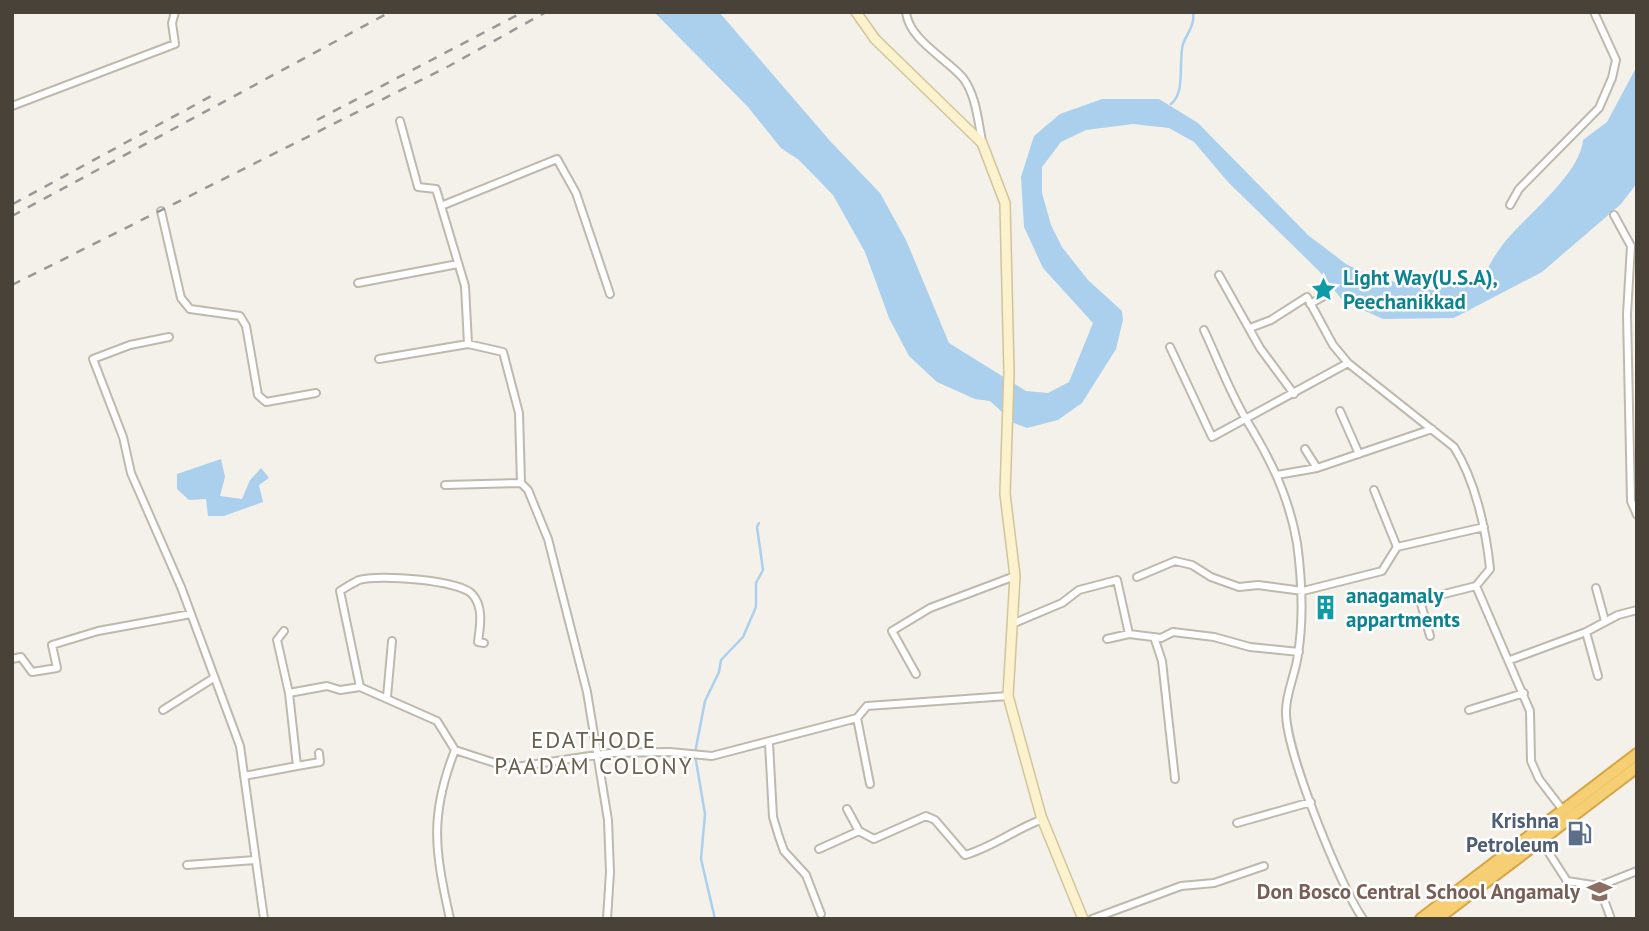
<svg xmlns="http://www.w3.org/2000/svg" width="1649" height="931" viewBox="0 0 1649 931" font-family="'PT Sans',sans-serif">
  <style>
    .water { fill: #aad0ed }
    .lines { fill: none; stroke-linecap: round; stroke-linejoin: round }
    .stream { stroke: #aad0ed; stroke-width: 2.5 }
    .street-casing { stroke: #bfb9ad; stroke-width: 10 }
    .secondary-casing { stroke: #d1c59c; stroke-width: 12 }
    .highway-casing { stroke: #d5a443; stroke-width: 14 }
    .street { stroke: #fff; stroke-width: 6 }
    .secondary { stroke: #fcf2cd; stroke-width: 9 }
    .highway { stroke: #f6ce73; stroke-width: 10 }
    .rail { stroke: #989898; stroke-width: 2.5; stroke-dasharray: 9 9; stroke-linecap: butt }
    .labels { text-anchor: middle; stroke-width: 5; stroke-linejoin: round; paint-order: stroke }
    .culture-label { font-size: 21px; font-weight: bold; fill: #0d838f; stroke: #fff; text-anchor: start }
    .service-label { font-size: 21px; font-weight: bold; fill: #4e5e75; stroke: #fff; text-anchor: end }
    .education-label { font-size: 21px; font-weight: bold; fill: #785e54; stroke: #fff; text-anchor: end }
    .neighbourhood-label { font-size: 23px; letter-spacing: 2px; fill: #6a6050; stroke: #fff }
  </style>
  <rect width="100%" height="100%" fill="#f4f1ea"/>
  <path class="water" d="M654,12H719L831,142L880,193L906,240L949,343L1026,391L1048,393L1069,382L1093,323L1043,268L1024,227L1021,177L1034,136L1060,114L1102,99H1159L1198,123L1308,235L1346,264L1372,277L1432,290L1484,276C1489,266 1494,256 1501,247C1521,219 1580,176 1583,140L1607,122L1637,66V183L1621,204L1542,272L1454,318L1383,319L1343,301L1319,271L1228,182L1194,142L1169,128L1133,124L1086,130L1061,142L1042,167V193L1051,225L1062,247L1088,280L1122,311L1123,320L1116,349L1082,403L1058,420L1027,428L1014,423L990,401L975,399L937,382L909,356L889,318L865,252L833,195L799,160L781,148L748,107Z
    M221,459L225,477L220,496L242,499L250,480L261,468L269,478L259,485L263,502L224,516H208L206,499L189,500L177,489V474Z"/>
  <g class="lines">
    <path class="stream" d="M1171,104C1186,92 1178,62 1183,44C1187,33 1195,26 1193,12
      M695,753L705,701L719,672L721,660L743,637L756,607V583L763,570L757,527L759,523
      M695,755L705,814L701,859L715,919"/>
    <defs>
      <path id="street" d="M906,12C909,40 946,58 963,78C976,95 978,121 982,141
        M12,106L175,44L172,23L175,12
        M400,121L418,187L436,189L465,286L468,344L503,352L519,413L521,483L528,490L548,539L587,692L608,820L610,872L607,919
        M1510,205L1519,189L1599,108L1612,78L1616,60L1594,12
        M441,206L557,159L576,193L610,294
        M161,211L181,298L190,309L240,316L246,326L258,395L266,402L316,393
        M1614,215L1631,246L1627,314L1631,501L1637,515
        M1219,275L1260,348L1294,394
        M358,283L458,264
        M1310,304L1326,295
        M1250,328L1271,320L1307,297L1333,345L1348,363L1454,447C1475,480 1486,529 1490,569L1476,586L1530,711L1531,761L1539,779L1562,809
        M1204,330C1218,360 1230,393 1247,421C1271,460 1289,497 1297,543C1302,580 1304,617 1298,654C1296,673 1286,692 1286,711C1285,750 1340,886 1363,919
        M169,337L130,345L93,359L123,437L131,473L181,587L240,746L264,919
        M1170,347L1212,437L1348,363
        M379,359L468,344
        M1340,411L1359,454
        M1305,449L1317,468L1432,429
        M1277,475L1317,468
        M445,485L521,483
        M1397,547L1484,527
        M1137,577L1175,561L1192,565L1211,577L1239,587L1258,585L1303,591L1382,571L1397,547L1374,490
        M1596,588L1605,621
        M1012,624L1062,603L1079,590L1117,580L1129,634
        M284,631L277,640L289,693
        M1586,632L1598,676
        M1430,636L1420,600L1476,586
        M1154,637L1162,661L1175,779
        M1107,639L1129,634L1161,638L1173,632L1214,637L1250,647L1299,652
        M12,659L21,657L32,672L57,668L52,645L98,631L191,614
        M1510,660L1586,632L1618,615L1637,610
        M916,674L892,631L930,608L1015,576
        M360,687L437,721L455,750L498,764L516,767L610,753L670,752L712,756L857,718L867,706L1008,696
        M387,697L392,641
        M163,710L212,679
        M1469,710L1524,693
        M857,718L870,784
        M769,743L773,817L779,837L784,851L806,875L821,914
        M297,766L320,762L319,753
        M244,776L297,766L289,693L327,686L340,690L360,687L340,591C346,587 353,583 359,580C378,574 459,580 472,594C484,607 480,626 478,642L484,643
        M847,809L859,831L874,839L926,816L935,820L965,855C993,847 1015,829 1043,819
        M1237,823L1311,802
        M1540,839L1567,881L1599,886L1611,919
        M819,849L859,831
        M187,865L255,860
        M1599,886L1637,871
        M450,919C435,851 429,816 455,750
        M1092,919L1181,886L1214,883L1264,866"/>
      <path id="secondary" d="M856,12L875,39L982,143L1005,203L1009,372L1005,494L1015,576L1008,696L1041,816L1083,919"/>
      <path id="highway" d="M1421,919L1637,754
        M1437,919L1637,767"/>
    </defs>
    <use href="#street" class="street-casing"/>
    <use href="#secondary" class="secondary-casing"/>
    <use href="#highway" class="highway-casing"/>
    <use href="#street" class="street"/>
    <use href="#secondary" class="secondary"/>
    <use href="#highway" class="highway"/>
    <path class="rail" d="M317,120L523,12
      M13,204L215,94
      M12,216L390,12
      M12,285L449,66L546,12"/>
  </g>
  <defs>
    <symbol id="sight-bare" viewBox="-9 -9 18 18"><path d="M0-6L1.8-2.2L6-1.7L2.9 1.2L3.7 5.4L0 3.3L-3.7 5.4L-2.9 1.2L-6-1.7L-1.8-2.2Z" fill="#0f9aa8" stroke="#fff" stroke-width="2.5" paint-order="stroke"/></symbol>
    <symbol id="building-bare" viewBox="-9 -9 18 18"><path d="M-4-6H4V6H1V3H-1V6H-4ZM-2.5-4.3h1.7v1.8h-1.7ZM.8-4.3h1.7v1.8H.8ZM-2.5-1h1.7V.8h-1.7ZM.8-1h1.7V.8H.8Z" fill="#0f9aa8" stroke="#fff" stroke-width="2.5" paint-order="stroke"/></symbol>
    <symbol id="fuel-bare" viewBox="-9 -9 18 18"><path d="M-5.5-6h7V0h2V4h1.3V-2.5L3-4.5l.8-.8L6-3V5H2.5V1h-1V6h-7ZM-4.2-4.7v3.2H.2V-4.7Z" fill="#5c6f8a" stroke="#fff" stroke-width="2.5" paint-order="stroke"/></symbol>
    <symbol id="school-bare" viewBox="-9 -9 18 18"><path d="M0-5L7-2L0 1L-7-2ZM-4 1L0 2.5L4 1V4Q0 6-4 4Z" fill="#8d6e63" stroke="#fff" stroke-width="2.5" paint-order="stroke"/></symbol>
  </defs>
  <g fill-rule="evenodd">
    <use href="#sight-bare" x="1306" y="272" width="35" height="35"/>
    <use href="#building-bare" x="1308" y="590" width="35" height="35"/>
    <use href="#fuel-bare" x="1562" y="816" width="35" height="35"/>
    <use href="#school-bare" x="1582" y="874" width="35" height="35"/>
  </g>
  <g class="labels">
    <g class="culture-label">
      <text x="1343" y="285">Light Way(U.S.A),<tspan x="1343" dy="24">Peechanikkad</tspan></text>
      <text x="1346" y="603">anagamaly<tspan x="1346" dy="24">appartments</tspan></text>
    </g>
    <g class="service-label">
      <text x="1559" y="828">Krishna<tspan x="1559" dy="24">Petroleum</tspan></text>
    </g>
    <g class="education-label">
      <text x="1580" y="899">Don Bosco Central School Angamaly</text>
    </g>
    <g class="neighbourhood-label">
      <text x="594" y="748">EDATHODE<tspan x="594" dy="26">PAADAM COLONY</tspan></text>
    </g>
  </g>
  <rect width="1649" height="931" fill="none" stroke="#484239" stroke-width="28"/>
</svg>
